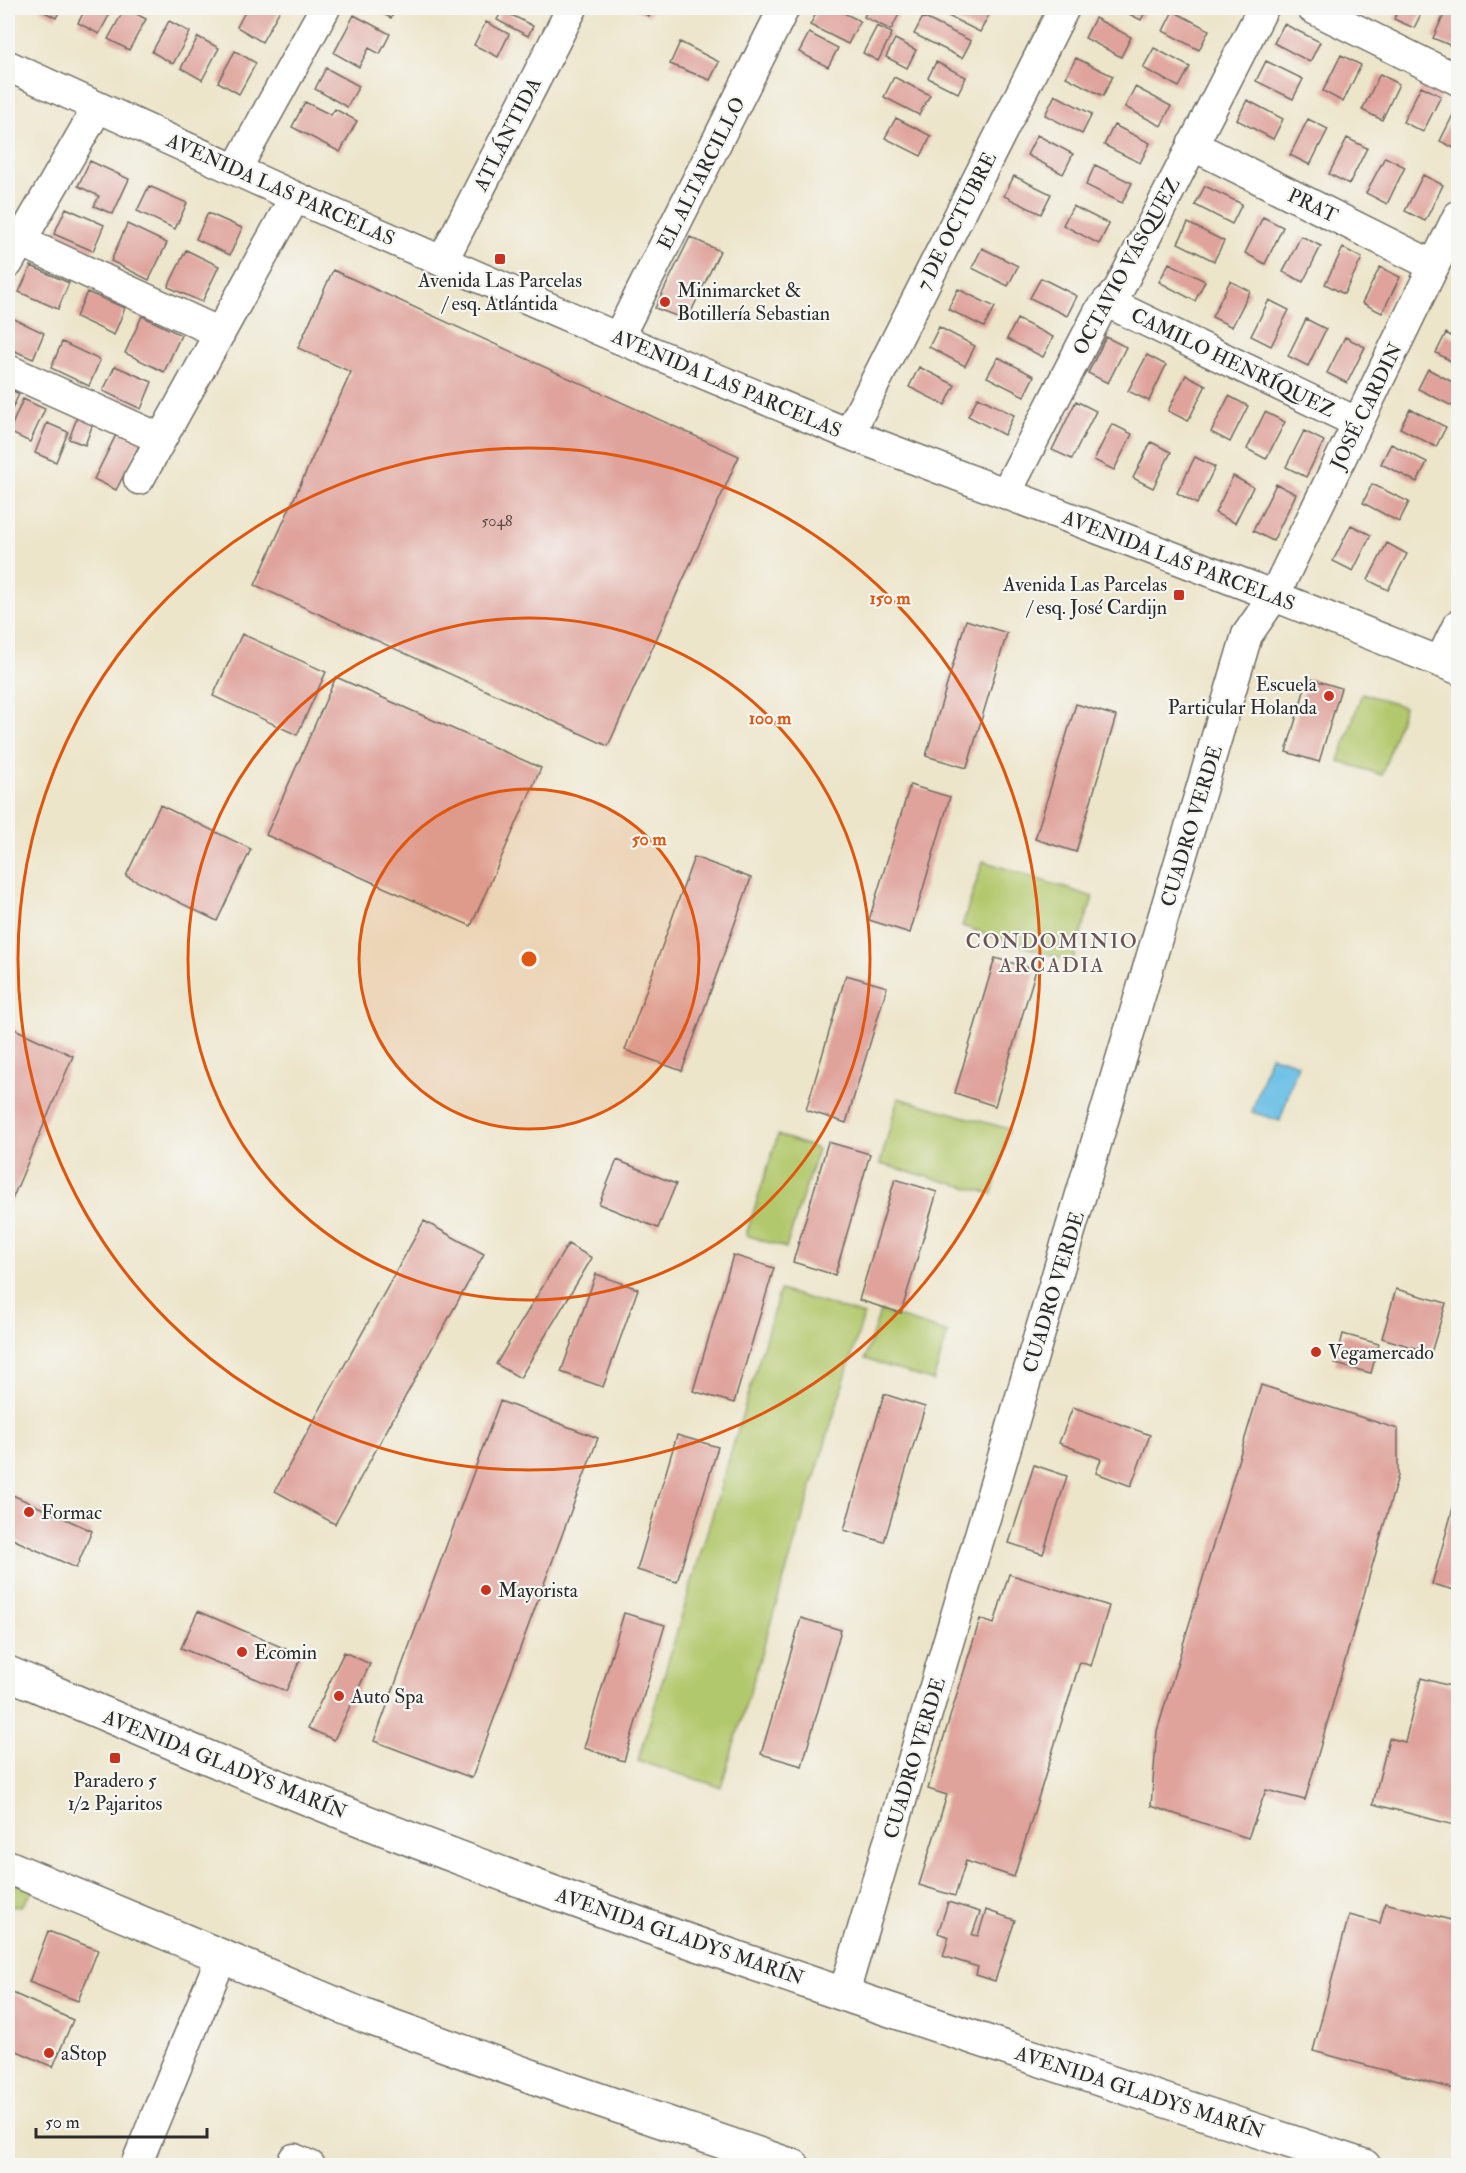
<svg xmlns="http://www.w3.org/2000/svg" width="1466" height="2173" viewBox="0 0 1466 2173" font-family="'IM FELL Double Pica',serif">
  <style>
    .green { fill: #b2c86c; stroke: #6e7a4c; stroke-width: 1.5 }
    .water { fill: #69bfe6; stroke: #4a7588; stroke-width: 1.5 }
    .building { fill: #dfa39b }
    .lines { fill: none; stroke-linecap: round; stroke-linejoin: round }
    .minor-casing { stroke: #6f6c63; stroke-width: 33 }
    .major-casing { stroke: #6f6c63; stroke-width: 36 }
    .minor { stroke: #fff; stroke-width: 30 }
    .major { stroke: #fff; stroke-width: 33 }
    .ring { fill: none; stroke: #df570e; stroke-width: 3 }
    .poi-dot { fill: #c8321e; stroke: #f6f6f2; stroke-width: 2 }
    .labels { text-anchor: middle; stroke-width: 4.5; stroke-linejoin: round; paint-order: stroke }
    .number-label { font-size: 16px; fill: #584947 }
    .street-label { font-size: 20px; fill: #2b2b2b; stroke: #f6f6f2 }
    .poi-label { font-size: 20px; fill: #2b2b2b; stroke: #f6f6f2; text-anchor: start }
    .neighbourhood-label { font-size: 21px; letter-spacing: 1.5px; fill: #6a5552; stroke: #f6f6f2 }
    .centre { fill: #df570e; stroke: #f6f6f2; stroke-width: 3 }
    .ring-label { font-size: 18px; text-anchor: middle; font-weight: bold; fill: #df570e; stroke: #f6f6f2; stroke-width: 4.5; stroke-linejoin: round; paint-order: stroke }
  </style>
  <rect width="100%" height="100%" fill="#f6f6f2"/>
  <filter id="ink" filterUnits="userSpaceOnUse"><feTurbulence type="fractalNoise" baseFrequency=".0167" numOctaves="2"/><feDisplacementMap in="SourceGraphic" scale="12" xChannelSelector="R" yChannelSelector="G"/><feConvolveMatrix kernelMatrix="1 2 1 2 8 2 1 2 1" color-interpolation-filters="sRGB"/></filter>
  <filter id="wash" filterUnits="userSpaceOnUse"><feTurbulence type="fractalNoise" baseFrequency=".008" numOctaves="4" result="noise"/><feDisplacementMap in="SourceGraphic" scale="24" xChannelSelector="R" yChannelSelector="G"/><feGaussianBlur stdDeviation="1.35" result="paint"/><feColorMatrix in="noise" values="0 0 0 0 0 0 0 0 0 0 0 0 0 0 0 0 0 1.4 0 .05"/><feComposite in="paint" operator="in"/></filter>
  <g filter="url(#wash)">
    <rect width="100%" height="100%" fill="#ede5ca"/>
    <path class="green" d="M1362,693L1404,707L1382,775L1339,761Z
      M983,861L1093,897L1072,962L962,926Z
      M898,1098L1009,1129L992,1194L880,1164Z
      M778,1135L818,1149L786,1248L746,1235Z
      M780,1290L864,1315L721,1787L638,1761Z
      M880,1311L948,1333L933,1381L865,1359Z
      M8,1880L34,1890L22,1906L8,1907Z"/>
    <path class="water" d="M1270,1055L1298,1064L1280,1121L1252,1112Z"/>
    <g id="blocks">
      <path class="building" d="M37,8H61L56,18Z
        M86,8H113L99,34L78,23Z
        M125,8L146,19L129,50L108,39Z
        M247,8H281L262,42L237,27Z
        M372,8H397L391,18Z
        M632,8H653L649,16Z
        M819,8H834L860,21L848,44L810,25Z
        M868,8H902L891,30L864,17Z
        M932,8H984L991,11L980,32Z
        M1117,8H1147L1141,20Z
        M1399,8H1424L1414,28L1394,19Z
        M1447,8H1458V36L1454,47L1433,38Z
        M502,10L533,26L528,36L497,20Z
        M1173,11L1209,30L1199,50L1163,31Z
        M354,15L390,34L380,54L369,48L359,67L334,53Z
        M923,17L971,41L962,58L914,34Z
        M1095,18L1131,37L1121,57L1085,38Z
        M169,21L190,32L173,64L152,52Z
        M486,22L509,34L498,57L474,45Z
        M1284,24L1320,42L1310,62L1274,43Z
        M877,26L892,33L878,61L863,53Z
        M809,33L838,48L828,67L799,52Z
        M198,37L219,48L202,80L181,68Z
        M895,39L916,50L907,68L886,57Z
        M680,42L719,62L710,80L670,64Z
        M1154,48L1190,67L1179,87L1143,68Z
        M235,51L256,63L239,94L218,82Z
        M1341,55L1361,65L1343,102L1323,91Z
        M1076,58L1113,76L1103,96L1066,77Z
        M1266,61L1303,79L1293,99L1256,81Z
        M936,62L966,77L958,93L928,78Z
        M326,68L359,86L347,107L315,89Z
        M1380,74L1399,84L1382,120L1362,110Z
        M894,77L930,95L919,115L884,97Z
        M1421,86L1441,96L1423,132L1403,122Z
        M1135,87L1171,106L1161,126L1125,107Z
        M1055,95L1092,114L1082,134L1045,115Z
        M1247,100L1283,119L1273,139L1237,120Z
        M305,102L331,115L335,109L357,121L340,152L292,127Z
        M1458,105V150L1440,141Z
        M896,118L931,136L921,156L885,138Z
        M1308,119L1328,129L1310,165L1290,155Z
        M1114,125L1150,143L1140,163L1104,145Z
        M1037,135L1073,154L1063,174L1027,155Z
        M1347,138L1367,148L1349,184L1329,174Z
        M1385,157L1405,167L1387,204L1366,193Z
        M90,161L129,179L113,214L94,206L99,196L78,186Z
        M1095,165L1132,183L1122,203L1086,185Z
        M1423,175L1443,185L1425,221L1405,211Z
        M1014,176L1051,194L1041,214L1004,196Z
        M149,186L187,203L175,229L137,211Z
        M1205,186L1242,204L1232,224L1195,205Z
        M1073,206L1109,224L1099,244L1063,225Z
        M66,208L104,225L93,251L54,234Z
        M208,213L242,228L230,255L196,239Z
        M1263,217L1283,227L1265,264L1245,253Z
        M1188,223L1224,241L1214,261L1178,243Z
        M127,224L167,243L149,280L111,261Z
        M1301,236L1321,246L1303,282L1283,272Z
        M690,237L720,251L687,320L655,308Z
        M982,248L1018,266L1008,286L972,268Z
        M1343,248L1362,258L1344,294L1325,284Z
        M186,250L219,266L202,302L168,287Z
        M1169,263L1205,281L1195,301L1159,282Z
        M31,266L69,283L58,309L19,292Z
        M1380,267L1400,277L1382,313L1362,303Z
        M333,270L739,456L608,746L255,585L351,372L298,348Z
        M1041,278L1077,296L1067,316L1030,298Z
        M1230,281L1250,291L1232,327L1212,317Z
        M958,289L995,307L984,327L948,309Z
        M87,292L125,308L114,335L76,317Z
        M1269,300L1289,310L1271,346L1251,336Z
        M8,316L44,333L33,359L8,348Z
        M142,316L181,335L164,372L125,353Z
        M1017,319L1053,337L1043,357L1007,339Z
        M1306,319L1326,329L1308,366L1288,356Z
        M939,327L975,346L965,366L929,347Z
        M1446,333L1458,340V365L1436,353Z
        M1106,337L1126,347L1108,383L1088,373Z
        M1345,337L1365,347L1347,383L1327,373Z
        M62,342L100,360L89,386L51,368Z
        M1147,355L1166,365L1149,401L1128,391Z
        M998,357L1034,376L1024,396L987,377Z
        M115,366L152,382L141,409L103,391Z
        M919,367L955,385L945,405L909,387Z
        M1428,369L1458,385V397L1454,407L1418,389Z
        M1186,375L1206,385L1188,421L1168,411Z
        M8,388L19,394L8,418Z
        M1229,396L1248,406L1230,442L1211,432Z
        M978,397L1014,415L1004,435L968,416Z
        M23,399L45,409L30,442L9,432Z
        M1076,401L1096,411L1072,459L1052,450Z
        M1410,409L1446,427L1436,447L1400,428Z
        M1265,412L1285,422L1266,459L1247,449Z
        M78,415L94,421L85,445L69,439Z
        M47,423L68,432L56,462L35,453Z
        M1112,424L1132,434L1114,470L1094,460Z
        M118,431L141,442L116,490L94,479Z
        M1304,431L1324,441L1306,477L1286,467Z
        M1151,442L1171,452L1153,488L1133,478Z
        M1391,444L1427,462L1417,482L1381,464Z
        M1195,457L1215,467L1197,504L1177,493Z
        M1233,476L1253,487L1235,523L1215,513Z
        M1276,484L1296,494L1273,541L1253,531Z
        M1372,484L1409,502L1399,522L1363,503Z
        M1351,525L1371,535L1353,571L1333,561Z
        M1387,543L1407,554L1388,590L1368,580Z
        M966,620L1007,633L967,768L926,756Z
        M242,634L326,672L297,735L213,696Z
        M336,677L541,768L471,926L266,835Z
        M1308,678L1341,688L1319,762L1286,752Z
        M1076,704L1116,716L1076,852L1035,839Z
        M910,785L950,797L910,933L869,920Z
        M160,805L251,849L217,921L126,876Z
        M694,857L751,878L682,1071L625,1050Z
        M995,958L1036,970L995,1106L955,1093Z
        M846,975L887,987L846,1123L806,1110Z
        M8,1026L73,1056L8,1209Z
        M828,1142L870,1154L835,1275L793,1262Z
        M617,1160L676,1184L658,1228L599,1204Z
        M895,1179L937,1192L901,1313L859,1300Z
        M424,1221L484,1254L335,1524L275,1491Z
        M568,1244L592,1258L520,1378L496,1364Z
        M733,1255L774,1268L734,1403L693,1391Z
        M596,1274L638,1289L603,1387L561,1372Z
        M1396,1289L1446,1303L1431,1353L1382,1338Z
        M1343,1334L1379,1344L1371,1373L1335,1364Z
        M1261,1385L1398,1429V1476L1305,1800L1266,1790L1248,1838L1151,1806L1157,1731Z
        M884,1394L925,1407L884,1542L844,1530Z
        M500,1401L598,1438L472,1778L374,1741Z
        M1073,1407L1150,1435L1131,1486L1096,1473L1101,1459L1059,1443Z
        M677,1435L718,1447L677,1582L637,1570Z
        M1034,1465L1067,1476L1043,1554L1009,1543Z
        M1458,1490V1591L1432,1584Z
        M8,1493L92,1531L76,1568L8,1537Z
        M1009,1574L1109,1606L1091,1666L1080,1662L1014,1877L966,1861L955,1896L919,1885L947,1795L928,1789L980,1619L994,1624Z
        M198,1611L302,1656L286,1691L181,1648Z
        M624,1613L665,1625L624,1761L584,1748Z
        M801,1618L841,1630L802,1766L761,1754Z
        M344,1652L370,1664L334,1740L308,1728Z
        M1421,1678L1458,1688V1826L1373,1804L1389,1738L1405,1742Z
        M948,1902L980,1912L972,1935L978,1936L986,1910L1015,1920L995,1981L976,1975L978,1967L943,1956L949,1937L938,1933Z
        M1385,1903L1451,1920L1454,1905L1458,1907V2090L1313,2051L1349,1915L1380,1923Z
        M48,1931L98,1950L78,2001L29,1982Z
        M8,1991L73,2020L53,2067L8,2047Z"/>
    </g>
  </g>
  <g filter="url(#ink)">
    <use href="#blocks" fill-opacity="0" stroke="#6f6c63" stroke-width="1.5"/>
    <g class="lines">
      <defs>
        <path id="minor" d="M1312,8L1458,80
          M8,66L295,197L618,338L849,434L1249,586L1458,669
          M1192,145L1434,266
          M236,169L325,8
          M20,241L220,333
          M443,260L572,8
          M8,263L98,107
          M1107,302L1358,423
          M618,338L784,8
          M8,370L161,439
          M849,434L1064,8
          M139,479L295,197
          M1006,493L1099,312L1119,289L1263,8
          M1440,662L1458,625
          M844,1993L1247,635L1274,596L1458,216
          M138,2166L136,2165L221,1958
          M291,2166L294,2159L310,2166"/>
        <path id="major" d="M8,1673C161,1738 315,1804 471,1862C765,1973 1066,2067 1364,2166
          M8,1867L367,2017L553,2084L793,2166"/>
      </defs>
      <use href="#minor" class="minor-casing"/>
      <use href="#major" class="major-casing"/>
      <use href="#minor" class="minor"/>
      <use href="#major" class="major"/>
    </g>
  </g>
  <circle cx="529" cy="959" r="170" fill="#df570e" fill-opacity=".12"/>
  <g class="ring">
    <circle cx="529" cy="959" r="170"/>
    <circle cx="529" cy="959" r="341"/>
    <circle cx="529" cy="959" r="511"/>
  </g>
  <g class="poi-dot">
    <rect x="494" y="253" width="12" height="12" rx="3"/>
    <circle cx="665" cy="302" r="6"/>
    <rect x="1173" y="589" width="12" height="12" rx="3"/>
    <circle cx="1329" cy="696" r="6"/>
    <circle cx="1316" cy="1352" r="6"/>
    <circle cx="29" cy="1512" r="6"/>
    <circle cx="486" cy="1590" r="6"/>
    <circle cx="242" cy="1652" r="6"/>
    <circle cx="339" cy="1696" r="6"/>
    <rect x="109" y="1752" width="12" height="12" rx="3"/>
    <circle cx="49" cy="2053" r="6"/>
  </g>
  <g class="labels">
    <g class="number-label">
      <text x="497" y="526">5048</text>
    </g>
    <g class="street-label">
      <text transform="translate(507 134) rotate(-63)" y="7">ATLÁNTIDA</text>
      <text transform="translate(701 173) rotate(-63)" y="7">EL ALTARCILLO</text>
      <text transform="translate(281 189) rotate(24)" y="7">AVENIDA LAS PARCELAS</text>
      <text transform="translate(1313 205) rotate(26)" y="7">PRAT</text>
      <text transform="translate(956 221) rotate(-63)" y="7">7 DE OCTUBRE</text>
      <text transform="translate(1126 266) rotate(-61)" y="7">OCTAVIO VÁSQUEZ</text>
      <text transform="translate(1233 362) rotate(26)" y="7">CAMILO HENRÍQUEZ</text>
      <text transform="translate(727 383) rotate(23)" y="7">AVENIDA LAS PARCELAS</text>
      <text transform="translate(1366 406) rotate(-64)" y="7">JOSÉ CARDIN</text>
      <text transform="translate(1179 560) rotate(21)" y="7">AVENIDA LAS PARCELAS</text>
      <text transform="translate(1191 826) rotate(-73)" y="7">CUADRO VERDE</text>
      <text transform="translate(1053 1292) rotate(-73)" y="7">CUADRO VERDE</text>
      <text transform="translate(914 1758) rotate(-73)" y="7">CUADRO VERDE</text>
      <text transform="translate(225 1764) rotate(22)" y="7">AVENIDA GLADYS MARÍN</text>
      <text transform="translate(680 1936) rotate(19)" y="7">AVENIDA GLADYS MARÍN</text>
      <text transform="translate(1140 2092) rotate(18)" y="7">AVENIDA GLADYS MARÍN</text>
    </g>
    <g class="poi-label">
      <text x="500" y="287" text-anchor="middle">Avenida Las Parcelas<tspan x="500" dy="23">/ esq. Atlántida</tspan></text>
      <text x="677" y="297">Minimarcket &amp;<tspan x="677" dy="23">Botillería Sebastian</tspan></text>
      <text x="1167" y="591" text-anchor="end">Avenida Las Parcelas<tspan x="1167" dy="23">/ esq. José Cardijn</tspan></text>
      <text x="1317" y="691" text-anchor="end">Escuela<tspan x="1317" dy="23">Particular Holanda</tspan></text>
      <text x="1328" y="1359">Vegamercado</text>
      <text x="41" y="1519">Formac</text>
      <text x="498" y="1597">Mayorista</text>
      <text x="254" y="1659">Ecomin</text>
      <text x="351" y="1703">Auto Spa</text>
      <text x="115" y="1787" text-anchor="middle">Paradero 5<tspan x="115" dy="23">1/2 Pajaritos</tspan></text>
      <text x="61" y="2060">aStop</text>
    </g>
    <g class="neighbourhood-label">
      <text x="1052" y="948">CONDOMINIO<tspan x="1052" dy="24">ARCADIA</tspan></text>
    </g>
  </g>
  <circle cx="529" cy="959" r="9" class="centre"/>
  <g class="ring-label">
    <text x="890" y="604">150 m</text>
    <text x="770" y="724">100 m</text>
    <text x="649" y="845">50 m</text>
  </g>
  <rect width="1466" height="2173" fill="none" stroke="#f6f6f2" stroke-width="30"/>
  <path d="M36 2128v9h171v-9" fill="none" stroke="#2b2b2b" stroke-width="3"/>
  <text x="45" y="2128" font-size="18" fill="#2b2b2b" stroke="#f6f6f2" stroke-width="4.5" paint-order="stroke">50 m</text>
</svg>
